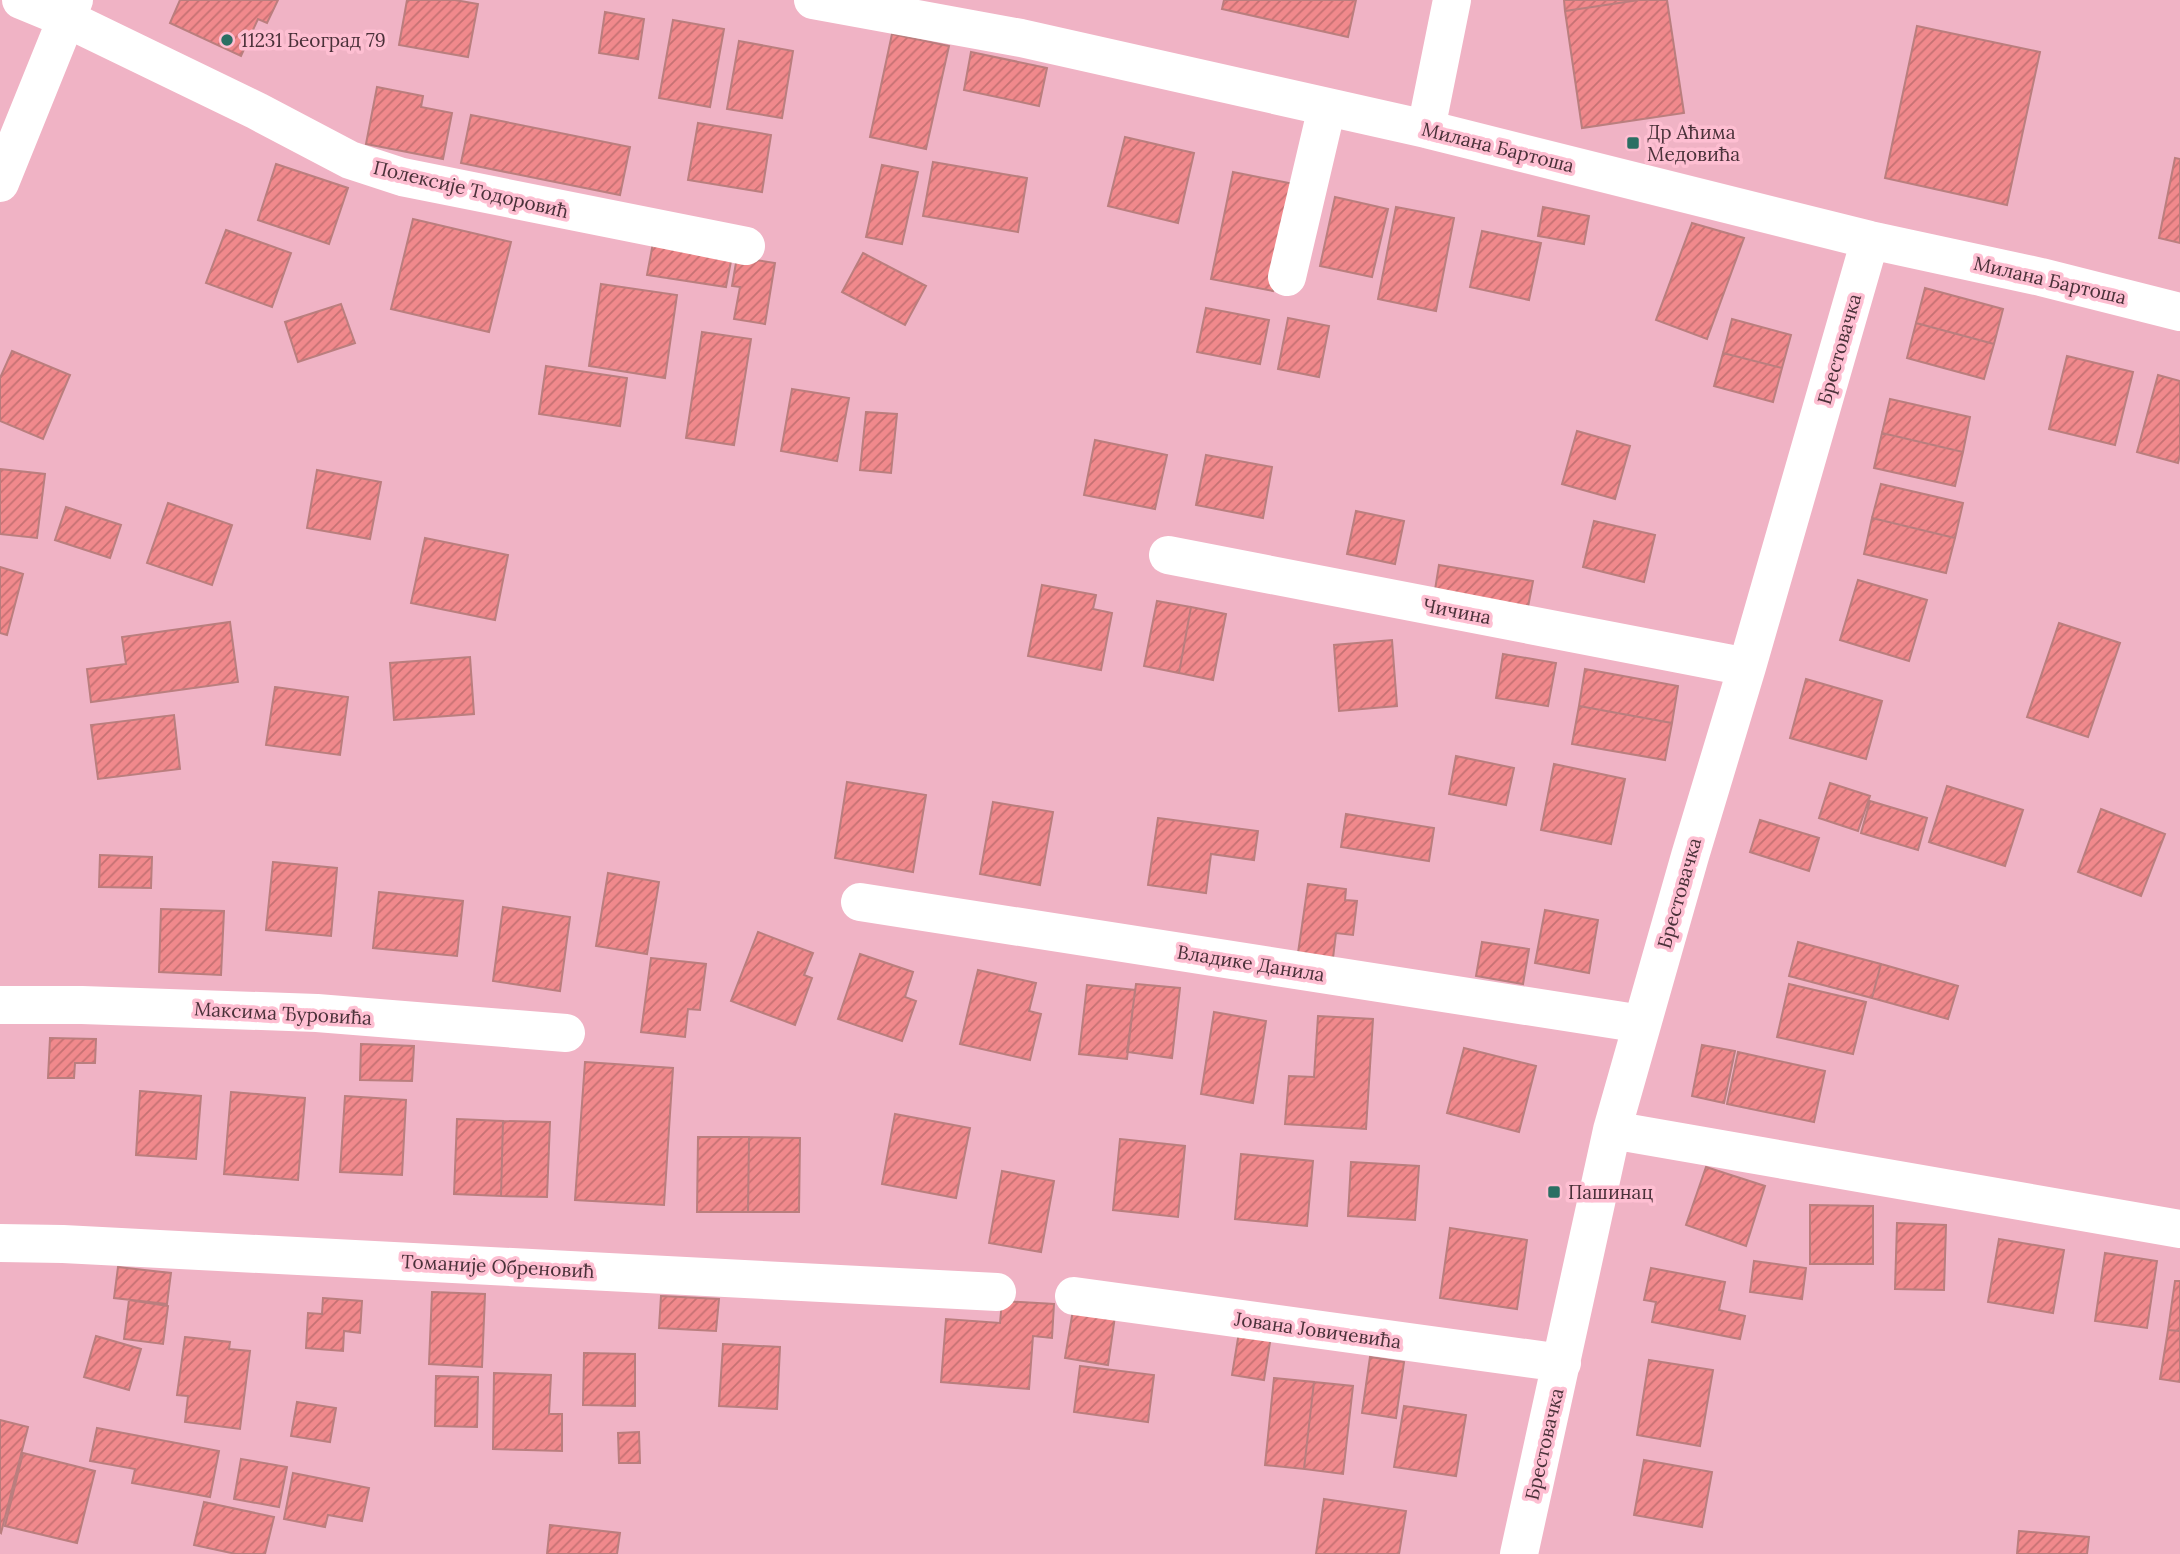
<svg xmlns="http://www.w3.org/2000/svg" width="2180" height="1554" viewBox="0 0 2180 1554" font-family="Lora,serif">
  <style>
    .building { fill: url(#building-hatch); stroke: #ba7e7e; stroke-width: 2 }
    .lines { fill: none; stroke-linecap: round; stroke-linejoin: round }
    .minor { stroke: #fff; stroke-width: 38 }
    .tertiary { stroke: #fff; stroke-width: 38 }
    .poi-dot { fill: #2a6f63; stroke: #febfd2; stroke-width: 2.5 }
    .labels { text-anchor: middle; stroke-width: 7; stroke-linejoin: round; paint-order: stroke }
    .poi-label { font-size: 19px; fill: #4a3139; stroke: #febfd2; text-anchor: start }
    .street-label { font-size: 19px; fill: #4a3139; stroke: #febfd2 }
  </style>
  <defs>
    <pattern id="building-hatch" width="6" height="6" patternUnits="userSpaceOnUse" patternTransform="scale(1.75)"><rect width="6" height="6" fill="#f1898c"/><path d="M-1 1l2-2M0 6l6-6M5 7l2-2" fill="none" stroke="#c57173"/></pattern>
  </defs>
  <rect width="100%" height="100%" fill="#f0b3c5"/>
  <path class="building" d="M180,0H278L267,23L258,19L241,56L170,23Z
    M407,0H455L478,4L468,57L399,45Z
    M1224,0H1356L1348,37L1222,9Z
    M1564,0H1639L1565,11Z
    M1639,0H1667L1684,113L1582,128L1565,11Z
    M605,12L644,19L638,59L599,53Z
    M673,20L724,29L710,107L659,98Z
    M1917,26L2040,52L2007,205L1885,178Z
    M892,34L949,46L926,149L870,137Z
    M739,41L793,51L782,118L727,109Z
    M971,52L1047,68L1039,106L964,90Z
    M377,87L423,96L421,107L452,113L443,159L366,144Z
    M471,115L630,147L620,195L461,163Z
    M698,123L771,135L762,192L688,180Z
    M1125,137L1194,153L1178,223L1108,206Z
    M2175,158L2180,159V243L2159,238Z
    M933,162L1027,178L1018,232L923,216Z
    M276,164L348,188L329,244L258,220Z
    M882,165L918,172L902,244L866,237Z
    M1233,172L1294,184L1273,291L1211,279Z
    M1335,197L1388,209L1372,277L1320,266Z
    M1396,207L1454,218L1436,311L1378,299Z
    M1543,207L1589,216L1584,244L1538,236Z
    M413,219L511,242L489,332L391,309Z
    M1692,223L1744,238L1707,339L1656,320Z
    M226,230L291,253L272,307L206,283Z
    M1482,231L1541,243L1529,300L1470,287Z
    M653,243L732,256L726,287L647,275Z
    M863,253L926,286L905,325L842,292Z
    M737,257L775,263L765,324L734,319L740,287L732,286Z
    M601,284L677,295L665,378L589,366Z
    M1925,288L2003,309L1994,344L1916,323Z
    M341,304L355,343L298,362L285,322Z
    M1206,308L1269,320L1260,364L1197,352Z
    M1288,318L1329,326L1319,377L1278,369Z
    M1732,319L1791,335L1782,368L1723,353Z
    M1916,323L1994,344L1984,379L1907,358Z
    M702,332L751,339L734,445L686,438Z
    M12,351L70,375L43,439L0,421V378Z
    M1723,353L1782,368L1773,402L1714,386Z
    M2067,356L2133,372L2115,445L2049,429Z
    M546,366L627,378L620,426L539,414Z
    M2158,375L2180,381V455L2178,463L2137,452Z
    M792,389L849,398L837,461L781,451Z
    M1890,399L1970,417L1963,452L1882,433Z
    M866,412L897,414L891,473L860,470Z
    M1577,431L1630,446L1615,499L1562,484Z
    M1882,433L1963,452L1955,486L1874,468Z
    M1095,440L1167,455L1155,509L1084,495Z
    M1206,455L1272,467L1263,518L1196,505Z
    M0,469L45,474L37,538L0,534Z
    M317,470L381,482L370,539L307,528Z
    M1881,484L1963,503L1955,538L1872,518Z
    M168,503L232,525L212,585L147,563Z
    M66,507L121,525L110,558L55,540Z
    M1356,511L1404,521L1395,564L1347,554Z
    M1872,518L1955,538L1946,573L1864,554Z
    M1594,521L1655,535L1644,582L1583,567Z
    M425,538L508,555L495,620L411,603Z
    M1439,565L1533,581L1527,612L1434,596Z
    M0,567L23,574L7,635L0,633Z
    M1858,580L1927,600L1909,661L1840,640Z
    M1042,585L1096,595L1093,609L1112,613L1101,670L1028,656Z
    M1157,601L1191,607L1179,673L1144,666Z
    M1191,607L1226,614L1213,680L1179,673Z
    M230,622L238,682L91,702L87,669L126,664L122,637Z
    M2059,623L2120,643L2088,737L2027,717Z
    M1392,640L1397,706L1339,711L1334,645Z
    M1503,654L1556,663L1548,706L1496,698Z
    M470,657L474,714L394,720L390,663Z
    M1585,669L1678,686L1672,723L1579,706Z
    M1806,679L1882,701L1866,759L1790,738Z
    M275,687L348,697L340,755L266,745Z
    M1579,706L1672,723L1665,760L1572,744Z
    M174,715L180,769L98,779L91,725Z
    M1456,756L1514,768L1506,805L1449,794Z
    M1554,764L1625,779L1611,844L1541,830Z
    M847,782L926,795L913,872L835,858Z
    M1830,783L1870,796L1858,831L1819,818Z
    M1947,786L2023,810L2005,866L1929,842Z
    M1870,801L1927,818L1918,850L1861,833Z
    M993,802L1053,812L1040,885L980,874Z
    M2101,809L2165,834L2141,896L2078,872Z
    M1346,814L1434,828L1429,861L1341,847Z
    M1158,818L1258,831L1254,860L1211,854L1206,893L1148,885Z
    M1760,820L1819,838L1809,871L1750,852Z
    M100,855L152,857L151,888L99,887Z
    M273,862L337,868L331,936L266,930Z
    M608,873L659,882L647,954L596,946Z
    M1308,884L1346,889L1345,900L1357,901L1353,935L1336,933L1333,958L1298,953Z
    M379,892L463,901L457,956L373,948Z
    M503,907L570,917L560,991L493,981Z
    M161,909L224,911L221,975L159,972Z
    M1545,910L1598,920L1589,973L1535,963Z
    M758,932L813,953L804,975L812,978L795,1025L731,1001Z
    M1482,942L1529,949L1523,984L1476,976Z
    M1798,942L1881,964L1872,998L1789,976Z
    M860,954L913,972L905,997L916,1001L902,1041L838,1019Z
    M651,958L706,964L700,1010L688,1009L685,1037L641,1032Z
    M1881,964L1958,986L1948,1019L1872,998Z
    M978,970L1036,983L1029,1011L1041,1014L1030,1060L960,1044Z
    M1136,984L1180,988L1172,1058L1127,1052Z
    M1789,984L1866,1002L1853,1054L1777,1037Z
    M1087,985L1135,990L1127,1059L1079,1054Z
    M1214,1012L1266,1021L1253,1103L1201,1094Z
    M1318,1016L1373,1019L1366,1129L1285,1124L1289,1076L1314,1077Z
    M50,1038L96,1039L95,1063H75L74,1078H48Z
    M361,1044L414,1046L412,1081L360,1080Z
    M1702,1045L1735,1051L1724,1103L1692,1096Z
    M1464,1048L1536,1066L1519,1132L1447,1113Z
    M1738,1052L1825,1071L1814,1122L1727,1104Z
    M585,1062L673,1068L664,1205L575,1200Z
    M140,1091L201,1096L196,1159L136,1155Z
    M231,1092L305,1098L298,1180L224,1174Z
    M345,1096L406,1100L402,1175L340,1172Z
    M895,1114L970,1128L956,1198L882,1184Z
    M457,1119L503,1121L501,1196L454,1194Z
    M503,1121L550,1122L547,1197L501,1196Z
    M698,1137H749L748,1212H697Z
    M749,1137L800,1138L799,1212H748Z
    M1120,1139L1185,1146L1178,1217L1113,1210Z
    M1241,1154L1313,1161L1307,1226L1235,1219Z
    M1351,1162L1419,1166L1415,1220L1348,1216Z
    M1706,1167L1765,1186L1746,1246L1686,1225Z
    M1002,1171L1054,1181L1041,1252L989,1243Z
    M1810,1205L1873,1206V1264H1810Z
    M1897,1223L1946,1225L1944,1290L1895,1289Z
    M1450,1228L1527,1240L1517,1309L1440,1298Z
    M1999,1239L2064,1250L2053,1313L1988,1302Z
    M2105,1253L2157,1261L2147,1328L2095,1321Z
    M1754,1261L1806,1268L1802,1299L1750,1292Z
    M118,1267L171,1273L167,1304L114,1298Z
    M1651,1268L1725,1282L1719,1310L1745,1316L1740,1339L1652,1322L1656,1302L1644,1300Z
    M2175,1281H2180V1331L2168,1330Z
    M432,1292L485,1294L482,1367L429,1364Z
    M661,1296L719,1299L716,1331L659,1328Z
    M323,1298L362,1301L360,1333L344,1331L343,1351L306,1348L308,1313L322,1314Z
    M129,1300L168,1306L163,1344L124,1339Z
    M1002,1301L1054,1304L1052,1338L1033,1336L1029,1389L941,1382L946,1319L1000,1323Z
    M1073,1310L1115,1316L1108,1365L1065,1358Z
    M2168,1330L2180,1331V1382L2160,1379Z
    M1239,1332L1271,1336L1264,1380L1232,1375Z
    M96,1336L141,1349L129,1390L84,1377Z
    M185,1337L230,1342L229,1349L250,1351L240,1429L185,1422L188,1396L177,1395Z
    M723,1344L780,1347L777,1409L719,1406Z
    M584,1353L635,1354V1406L583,1405Z
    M1370,1357L1404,1362L1396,1418L1362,1413Z
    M1649,1360L1713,1370L1700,1446L1637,1435Z
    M1080,1366L1154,1375L1148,1422L1074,1412Z
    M494,1373L551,1375L549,1414H562V1451L493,1449Z
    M436,1376L478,1377L477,1427L435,1426Z
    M1274,1378L1314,1382L1304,1469L1265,1465Z
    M1314,1382L1353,1386L1343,1474L1304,1469Z
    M297,1402L336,1408L330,1442L291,1436Z
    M1404,1406L1466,1415L1456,1476L1394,1467Z
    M0,1420L28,1427L1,1533L0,1532Z
    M97,1428L219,1451L210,1497L132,1483L135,1469L90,1461Z
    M639,1432L640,1463H619L618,1433Z
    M23,1453L95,1471L77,1543L5,1526Z
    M241,1459L287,1467L279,1507L234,1499Z
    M1644,1460L1712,1472L1702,1527L1634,1515Z
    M293,1473L369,1488L362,1521L328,1515L325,1527L284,1519Z
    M1324,1499L1406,1511L1399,1554H1316Z
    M204,1502L274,1517L265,1554H236L194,1545Z
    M550,1525L620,1533L617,1554H547Z
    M2019,1531L2089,1537L2087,1554H2017Z"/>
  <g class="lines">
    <path class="minor" d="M21,0L67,19L257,111L350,160L402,177L746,246
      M813,0L1021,38L1426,129L1870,240L2041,277L2180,312
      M1426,129L1452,0
      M1287,277L1327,107
      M1168,555L1747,667
      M860,902L1642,1024
      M0,1005H82L317,1013L566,1033
      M1612,1130L2180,1229
      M0,1243L63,1244L997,1292
      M1074,1296L1562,1363
      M1519,1554L1612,1130L1690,856L1747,667L1870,240"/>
    <path class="tertiary" d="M0,183L74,0"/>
  </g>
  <g class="poi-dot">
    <circle cx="227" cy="40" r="7"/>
    <rect x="1626" y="136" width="14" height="14" rx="3.5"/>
    <rect x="1547" y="1185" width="14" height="14" rx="3.5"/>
  </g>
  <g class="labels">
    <g class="poi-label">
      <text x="241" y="47">11231 Београд 79</text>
      <text x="1647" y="139">Др Аћима<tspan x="1647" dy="22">Медовића</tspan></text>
      <text x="1568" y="1199">Пашинац</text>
    </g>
    <g class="street-label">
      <text transform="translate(1498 147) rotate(14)" y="7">Милана Бартоша</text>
      <text transform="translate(471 189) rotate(13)" y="7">Полексије Тодоровић</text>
      <text transform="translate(2050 280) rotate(13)" y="7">Милана Бартоша</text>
      <text transform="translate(1839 349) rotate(-74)" y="7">Брестовачка</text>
      <text transform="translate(1457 611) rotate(11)" y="7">Чичина</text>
      <text transform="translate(1679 893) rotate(-74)" y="7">Брестовачка</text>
      <text transform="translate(1251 963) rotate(9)" y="7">Владике Данила</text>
      <text transform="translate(283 1013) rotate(3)" y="7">Максима Ђуровића</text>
      <text transform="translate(498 1266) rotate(3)" y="7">Томаније Обреновић</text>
      <text transform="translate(1318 1330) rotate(8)" y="7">Јована Јовичевића</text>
      <text transform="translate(1544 1444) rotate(-77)" y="7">Брестовачка</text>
    </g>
  </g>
</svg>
